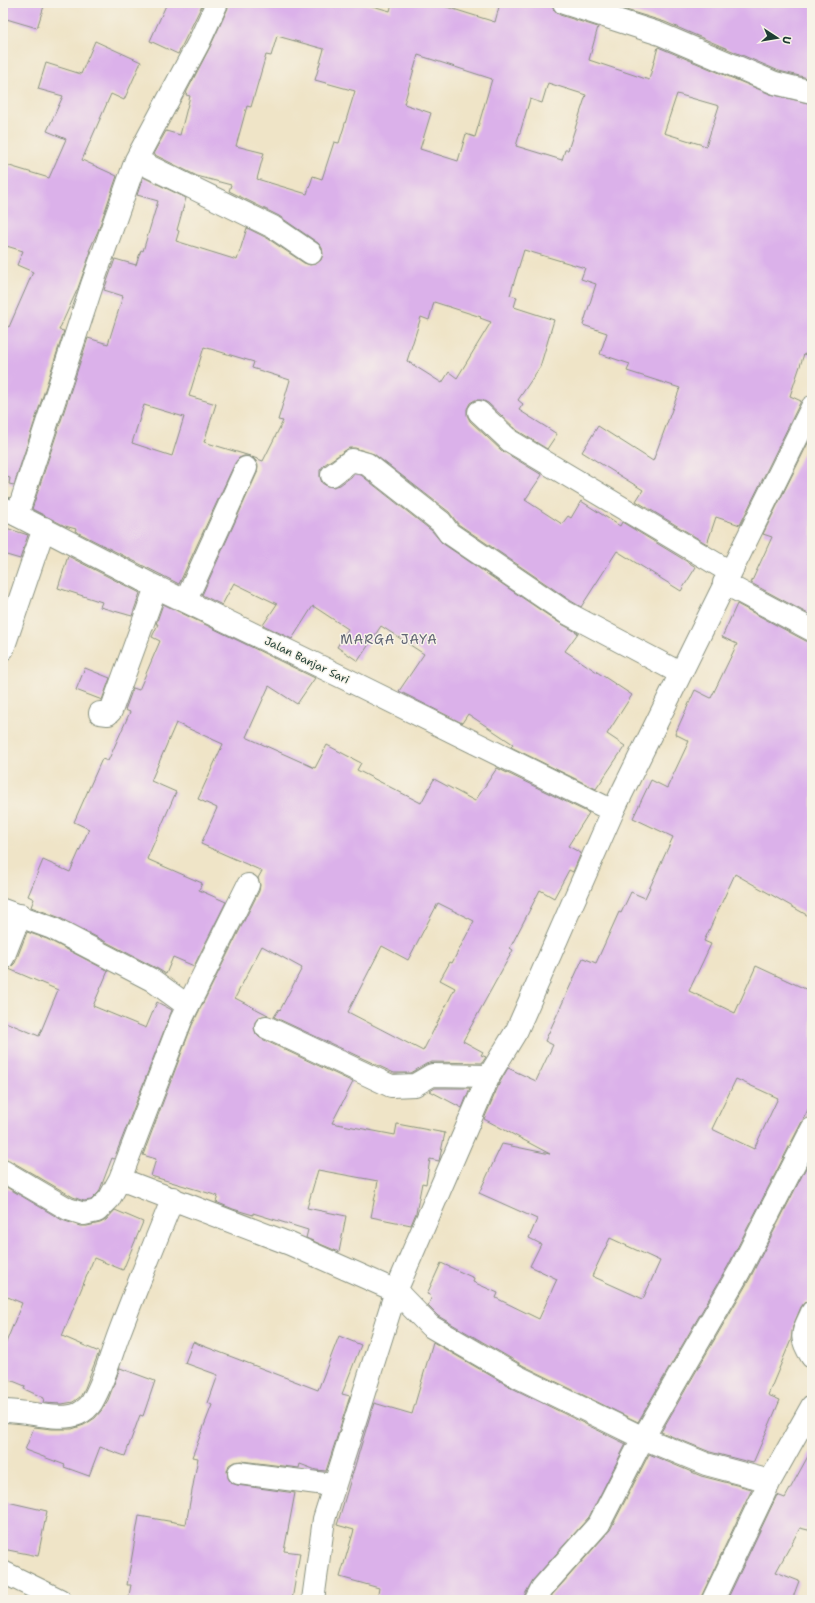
<svg xmlns="http://www.w3.org/2000/svg" width="815" height="1603" viewBox="0 0 815 1603" font-family="'Shantell Sans',sans-serif">
  <style>
    .building { fill: #dbb1ea; fill-rule: evenodd }
    .lines { fill: none; stroke-linecap: round; stroke-linejoin: round }
    .street-casing { stroke: #87907e; stroke-width: 24 }
    .secondary-casing { stroke: #87907e; stroke-width: 24 }
    .street { stroke: #fff; stroke-width: 22 }
    .secondary { stroke: #fff; stroke-width: 22 }
    .labels { text-anchor: middle; stroke-width: 3; stroke-linejoin: round; paint-order: stroke }
    .street-label { font-size: 11px; fill: #1f3d34; stroke: #f7f3e8 }
    .quarter-label { font-size: 13px; letter-spacing: 1px; fill: #616674; stroke: #f7f3e8 }
  </style>
  <rect width="100%" height="100%" fill="#f7f3e8"/>
  <filter id="ink" filterUnits="userSpaceOnUse"><feTurbulence type="fractalNoise" baseFrequency=".025" numOctaves="2"/><feDisplacementMap in="SourceGraphic" scale="8" xChannelSelector="R" yChannelSelector="G"/><feConvolveMatrix kernelMatrix="1 2 1 2 8 2 1 2 1" color-interpolation-filters="sRGB"/></filter>
  <filter id="wash" filterUnits="userSpaceOnUse"><feTurbulence type="fractalNoise" baseFrequency=".012" numOctaves="4" result="noise"/><feDisplacementMap in="SourceGraphic" scale="16" xChannelSelector="R" yChannelSelector="G"/><feGaussianBlur stdDeviation="0.9" result="paint"/><feColorMatrix in="noise" values="0 0 0 0 0 0 0 0 0 0 0 0 0 0 0 0 0 1.4 0 .05"/><feComposite in="paint" operator="in"/></filter>
  <g filter="url(#wash)">
    <rect width="100%" height="100%" fill="#efe4c7"/>
    <g id="blocks">
      <path class="building" d="M3,3H45L37,28L3,18Z
        M167,3H203L178,54L150,41Z
        M229,3H362L390,11L392,3H434L495,22L500,3H552L554,11L560,15L598,27L589,60L649,80L658,47L770,94L812,104V357L804,354L790,396L801,401L740,525L716,517L707,544L636,501L643,490L582,452L598,426L653,461L680,388L627,371L630,364L600,354L607,333L583,325L596,284L581,279L585,268L524,250L510,295L517,297L514,307L554,320L540,367L518,400L523,404L519,410L557,434L547,449L518,431L488,403L482,400H475L470,403L467,409V415L470,421L501,450L542,475L525,500L562,524L568,516L571,518L581,501L620,526L622,522L696,567L681,591L617,551L581,607L571,601L458,524L449,512L374,454L355,448H349L324,465L320,470V477L322,483L327,486L333,487L340,485L355,474L361,475L432,531L442,543L558,622L578,633L565,651L632,695L607,734L625,746L596,789L511,747L513,744L468,714L462,723L399,691L424,654L381,626L358,661L337,647L348,629L313,606L292,639L263,625L277,604L234,583L222,605L202,595L257,473L258,466L256,461L252,457L263,461L283,421L278,420L290,380L252,368L254,362L204,347L189,396L216,404L204,442L250,456H244L239,458L235,463L179,584L75,531L76,529L65,526L32,509L88,338L108,344L123,296L104,290L115,259L136,265L141,250L143,251L158,201L137,195L143,177L186,198L177,230L179,231L176,241L237,260L247,228L267,238L304,263L310,265L316,264L321,260L323,254L322,248L318,243L279,216L229,191L231,185L197,176L153,154L166,131L180,135L190,96L186,95L187,91L210,47L228,8ZM277,36L324,49L315,80L355,91L339,143L334,142L322,179L313,176L307,194L257,179L264,153L236,146L247,106L251,107L266,55L271,56ZM418,55L492,79L475,137L466,134L458,161L420,149L431,113L404,104ZM548,83L586,95L568,150H565L562,160L516,146L530,99L542,103ZM677,94L719,106L706,146L664,133ZM434,302L481,317L480,318L491,322L457,378L449,372L442,383L407,361L421,317L429,320ZM144,405L184,417L172,456L132,443Z
        M614,3H812V79L779,71L665,22L613,6Z
        M95,41L141,62L124,100L111,94L82,160L117,176L98,231L89,251H91L78,288L59,330L64,331L14,485L9,484L10,478L3,476V324L9,327L33,272L17,265L23,251L3,245V164L49,178L66,139L47,131L63,96L38,89L46,63L81,74Z
        M808,443L812,445V616L751,583L772,537L763,534Z
        M3,527L28,535L20,559L3,554Z
        M68,556L140,593L132,616L100,607L102,602L58,588Z
        M163,604L315,678L297,704L269,686L246,737L315,768L327,745L361,763L357,770L421,803L434,779L475,801L497,768L589,813L568,846L581,853L573,872L569,870L554,898L540,890L510,948L513,950L463,1041L483,1052L481,1055L486,1057L482,1063L432,1062L426,1064L411,1073H394L274,1017L279,1009L280,1010L302,968L262,946L235,998L268,1015L259,1017L255,1022L254,1028L256,1034L260,1038L353,1082L332,1123L395,1135L397,1124L445,1133L439,1161L430,1159L426,1184L422,1183L416,1213L411,1225L371,1217L378,1181L318,1170L307,1208L346,1216L339,1252L306,1238L308,1230L253,1213V1215L233,1209L216,1202L218,1196L151,1176L156,1159L143,1155L192,1025L259,891L260,885L258,878L262,871L201,844L217,808L198,799L223,744L176,723L151,781L176,792L147,859L202,883L199,890L226,902L194,966L173,957L166,974L158,969L58,917L31,907L34,899L28,896L43,860L70,872L89,829L74,822L102,759L108,761L130,712L125,710L133,688L139,690L160,641L152,637L158,624H156ZM438,903L474,921L452,963L450,962L440,980L455,988L423,1051L348,1012L382,946L408,960Z
        M737,604L806,641L812,642V918L735,874L704,941L711,944L689,991L735,1013L756,966L812,992V1102L728,1266L638,1422L524,1366L438,1316L428,1306L432,1296L427,1294L441,1263L474,1278L473,1282L498,1293L496,1298L539,1319L557,1279L530,1266L541,1244L529,1238L537,1219L479,1193L502,1144L550,1154L484,1119L500,1082L508,1068L536,1081L553,1045L545,1041L583,958L596,963L619,912L621,913L631,892L645,898L673,837L633,818L651,780L667,788L689,741L675,734L695,690L711,698L737,644L722,637ZM736,1079L778,1098L754,1149L712,1129ZM610,1238L660,1261L643,1299L592,1276Z
        M85,668L110,678L102,700L76,690Z
        M27,932L47,939L108,971L93,1006L146,1028L157,1002L172,1010L114,1159L112,1158L99,1192L91,1200L84,1201L73,1197L9,1160L3,1159V1021L39,1036L58,990L9,969L15,963Z
        M435,1088H470L462,1108L430,1091Z
        M812,1156V1300L805,1302L801,1307L793,1326L791,1340L768,1395L780,1400L753,1463L710,1452L661,1432L750,1278Z
        M3,1185L62,1220L80,1226H87L100,1223L106,1220L115,1210L143,1222L123,1270L94,1258L62,1336L99,1352L85,1388L80,1397L73,1402L62,1404L43,1403L44,1398L24,1389L25,1386L3,1377V1350L22,1303L3,1295Z
        M339,1336L361,1345L342,1394L350,1396L326,1471L316,1470L300,1464L299,1468L241,1461L234,1462L229,1465L227,1471L228,1478L231,1483L237,1485L295,1493L284,1551L300,1553L292,1600H128L131,1585H127L139,1516L186,1524L198,1458L192,1457L212,1405L208,1403L218,1375L185,1363L193,1342L318,1390Z
        M433,1342L512,1388L626,1444L589,1517L533,1580L525,1594L524,1600H377L379,1588L340,1577L354,1530L337,1525L374,1403L412,1414Z
        M120,1368L155,1381L143,1416L140,1415L125,1456L100,1447L89,1476L64,1467L65,1465L25,1450L34,1427L52,1429H72L84,1425L95,1418L101,1411L108,1400Z
        M812,1449V1531L800,1528L776,1572L799,1581L792,1600H727L777,1495L785,1498Z
        M649,1454L701,1476L752,1489L702,1595L701,1600H550L552,1595L610,1530Z
        M3,1501L47,1511L38,1556L3,1549Z"/>
    </g>
  </g>
  <g filter="url(#ink)">
    <use href="#blocks" fill-opacity="0" stroke="#87907e" stroke-width="1"/>
    <g class="lines">
      <defs>
        <path id="street" d="M564,3L660,34L775,83L812,92
          M136,160L273,227L311,253
          M479,412L510,441L730,572
          M332,475L352,460L367,464L441,522L449,533L565,612L680,673
          M17,515L92,285L136,160L199,42L217,3
          M724,583L812,630
          M186,600L246,468
          M3,649L44,528
          M100,713L108,714L111,711L156,587
          M3,910L52,928L152,980L188,1006
          M3,958L20,915
          M266,1027L391,1086L415,1085L432,1075L489,1076
          M3,1171L68,1209L84,1214L97,1211L109,1199L120,1179L290,1244L396,1291L430,1326L518,1377L643,1438L706,1464L770,1481
          M120,1179L181,1020L248,885
          M812,1312C803,1333 798,1336 812,1357
          M3,1411C25,1410 60,1422 78,1414C84,1411 89,1407 92,1402C105,1380 111,1354 120,1331C137,1286 155,1242 173,1198
          M239,1473L333,1485
          M3,1572L60,1600
          M536,1600L542,1588L599,1524L643,1438L739,1272L812,1129
          M713,1600L770,1481L812,1406"/>
        <path id="secondary" d="M3,508L156,587L344,678L613,811
          M313,1600L324,1519L396,1291L489,1076L517,1030L613,811L812,407"/>
      </defs>
      <use href="#street" class="street-casing"/>
      <use href="#secondary" class="secondary-casing"/>
      <use href="#street" class="street"/>
      <use href="#secondary" class="secondary"/>
    </g>
  </g>
  <g class="labels">
    <g class="street-label">
      <text transform="translate(307 660) rotate(26)" y="4">Jalan Banjar Sari</text>
    </g>
    <g class="quarter-label">
      <text x="389" y="644">MARGA JAYA</text>
    </g>
  </g>
  <rect width="815" height="1603" fill="none" stroke="#f7f3e8" stroke-width="16"/>
  <g transform="translate(777 38) rotate(102)" stroke="#f7f3e8" stroke-width="3" paint-order="stroke">
  <path d="M0-3L7 15L0 10L-7 15Z" fill="#1f3d34"/>
  <text y="-6" font-size="11" font-weight="bold" text-anchor="middle" fill="#1f3d34">U</text>
  </g>
</svg>
